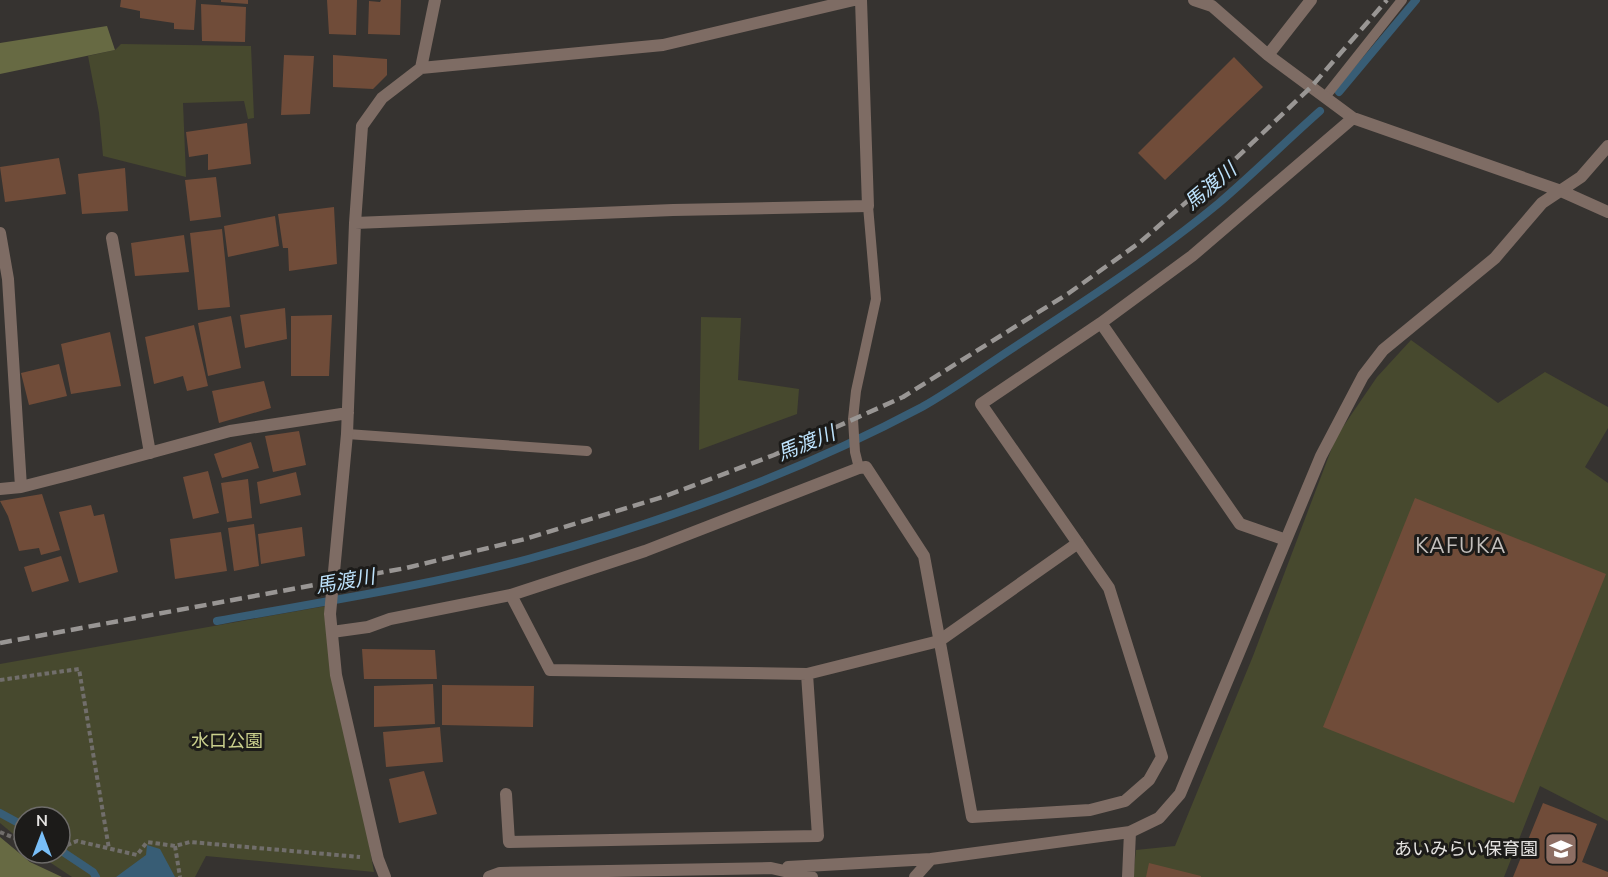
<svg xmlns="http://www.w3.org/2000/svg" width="1608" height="877" viewBox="0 0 1608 877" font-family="'Nunito Sans','Noto Sans JP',sans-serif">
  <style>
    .green { fill: #47492e }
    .forest { fill: #676a43 }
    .water { fill: #385d75 }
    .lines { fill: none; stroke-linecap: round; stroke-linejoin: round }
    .stream { stroke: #385d75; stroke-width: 8 }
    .building { fill: #704c39 }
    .path { stroke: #716e6b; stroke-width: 4; stroke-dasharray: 4.5 3; stroke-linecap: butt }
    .lane { stroke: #7e6c64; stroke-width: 10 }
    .street { stroke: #7e6c64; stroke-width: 12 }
    .rail { stroke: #999694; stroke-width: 4.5; stroke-dasharray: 12 6; stroke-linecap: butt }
    .labels { text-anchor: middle; stroke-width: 6; stroke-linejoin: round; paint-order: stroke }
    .park-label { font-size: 18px; fill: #cbd08d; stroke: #1c1b19 }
    .poi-label { font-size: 18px; fill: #e6e4e2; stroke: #1c1b19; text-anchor: end }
    .water-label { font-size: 20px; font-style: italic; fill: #bde2fc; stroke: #1c1b19 }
    .quarter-label { font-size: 21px; letter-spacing: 1.5px; fill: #c3bfbc; stroke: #1c1b19 }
  </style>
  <rect width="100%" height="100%" fill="#363330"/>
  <path class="green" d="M121,44L251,46L254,118L248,119L244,101L183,103L186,177L103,156L99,113L88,56L115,50Z
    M701,317L741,318L738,380L799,389L797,414L699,450Z
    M1411,340L1498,403L1545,372L1608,407V428L1585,467L1608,483V821L1540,786L1504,877H1133L1136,850L1175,846L1253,656L1336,437L1377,377Z
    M326,606L374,872L206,856L195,877H72L36,853H60V817H24V843L0,823V664Z"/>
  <path class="forest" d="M107,26L115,50L0,74V43Z
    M0,837L30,862L62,877H0Z"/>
  <path class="water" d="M147,845L160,849L175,877H116L146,855Z"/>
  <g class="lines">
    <path class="stream" d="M1339,92L1416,0
      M217,621C321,602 426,586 528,559C663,522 798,473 922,407C954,389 985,366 1016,346C1085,301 1155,256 1219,203C1254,173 1286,141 1320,111
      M0,813L24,826
      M60,850L93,872L96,877"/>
  </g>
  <path class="building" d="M121,0H196L194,30L174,29V23L140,18V11L120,7Z
    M221,0H248V4L221,2Z
    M327,0H357L356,35L329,34Z
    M381,0H401L400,35L368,34L369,1L380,2Z
    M201,4L246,7L245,42L202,41Z
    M284,55L314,56L310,114L281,115Z
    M333,55L387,59V75L373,89L333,87Z
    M1234,57L1263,87L1165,180L1138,153Z
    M247,123L251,164L208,170V154L189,157L186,132Z
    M59,158L66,194L5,202L0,167Z
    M125,168L128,211L82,214L78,174Z
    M216,177L221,217L190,221L185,180Z
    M334,207L337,264L289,271L288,248H283L278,214Z
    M275,216L279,246L228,257L224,226Z
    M222,229L230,307L198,310L190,233Z
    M184,235L189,272L135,276L131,243Z
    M285,308L287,339L245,348L240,315Z
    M332,315L329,376H291V316Z
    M231,316L241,368L208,376L198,323Z
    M194,325L208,386L187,391L183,376L154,384L145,337Z
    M110,332L121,386L71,394L61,344Z
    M59,364L67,396L29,405L21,373Z
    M264,381L271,408L219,423L212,391Z
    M299,431L306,465L273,472L265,436Z
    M251,442L259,468L222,478L214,454Z
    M208,471L219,513L193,519L183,477Z
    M296,472L301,495L260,504L257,482Z
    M248,479L252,518L227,522L221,483Z
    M42,494L60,550L41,555L39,548L19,551L8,516L0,501Z
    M1415,498L1606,574L1514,803L1323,727Z
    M91,505L94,516L104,514L118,572L79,583L59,512Z
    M254,524L259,566L234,571L228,528Z
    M302,527L305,556L261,564L258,534Z
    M221,532L227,571L175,579L170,539Z
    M61,556L69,581L32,592L24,567Z
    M362,649L435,650L437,679H364Z
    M433,684L435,724L374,727V686Z
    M442,685L534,686L533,727L442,725Z
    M440,727L443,762L386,767L383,732Z
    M424,771L437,814L399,823L389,779Z
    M1543,803L1597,824L1582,862L1608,872V877H1513Z
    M1149,863L1201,876V877H1146Z"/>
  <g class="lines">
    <path class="path" d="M0,680L79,669L109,849
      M0,832L24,842
      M175,846L180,877
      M60,848L77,841L137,855L147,842L175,846L190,842L360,857"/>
    <path class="lane" d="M1325,97L1402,0
      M347,434L587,451
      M859,468L855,452L853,419L856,391L876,299L868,206"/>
    <path class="street" d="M1194,0L1212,6L1268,55L1353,118L1561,191L1608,212
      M1268,55L1311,0
      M421,68L435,0
      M355,223L673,210L868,206L861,0
      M0,233L8,279L21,487
      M112,238L150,453
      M1101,323L1240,524L1286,540
      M0,489L21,487L72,474L230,431L348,413
      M511,595L550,670L807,674L939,641L1078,543
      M332,632L368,627L390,619L511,595L645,551L859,468L866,467L924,556L972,817L1090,810L1125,801L1149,780L1162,757L1109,588L981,404L1101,323L1192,256L1353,118
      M506,794L509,842L818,836L807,674
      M788,867L931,859
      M385,877L378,859L336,675L330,614L347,434L355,223L362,126L382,98L421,68L663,45L854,0
      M489,877L500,873L771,868L812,877
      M915,877L931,859L1130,832L1159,818L1180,794L1321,456L1363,376L1383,350L1495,258L1542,203L1581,177L1608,146
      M1128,877L1130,832"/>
    <path class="rail" d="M0,643L406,568L525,539L663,497L774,455L903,397L1069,293L1139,243L1228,166L1311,87L1387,0"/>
  </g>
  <defs>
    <symbol id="school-square" viewBox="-11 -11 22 22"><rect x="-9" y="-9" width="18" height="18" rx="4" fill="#8d6e63" stroke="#1c1b19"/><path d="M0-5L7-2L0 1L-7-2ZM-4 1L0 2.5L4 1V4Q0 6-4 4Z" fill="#fff"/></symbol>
  </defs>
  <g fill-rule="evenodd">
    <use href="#school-square" x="1542" y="830" width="38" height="38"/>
  </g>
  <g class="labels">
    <g class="park-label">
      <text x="227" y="747">水口公園</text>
    </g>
    <g class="poi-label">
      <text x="1538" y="855">あいみらい保育園</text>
    </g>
    <g class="water-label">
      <text transform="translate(1210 186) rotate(-40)" y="7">馬渡川</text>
      <text transform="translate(806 443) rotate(-22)" y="7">馬渡川</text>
      <text transform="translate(345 581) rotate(-10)" y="7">馬渡川</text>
    </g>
    <g class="quarter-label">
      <text x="1461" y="553">KAFUKA</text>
    </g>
  </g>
  <g transform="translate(42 835)"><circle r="28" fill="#1c1b19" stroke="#6d6b69" stroke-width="1.5"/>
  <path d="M0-4.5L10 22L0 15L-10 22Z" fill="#79bff8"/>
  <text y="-9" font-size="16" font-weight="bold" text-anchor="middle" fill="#e6e4e2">N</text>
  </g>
</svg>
